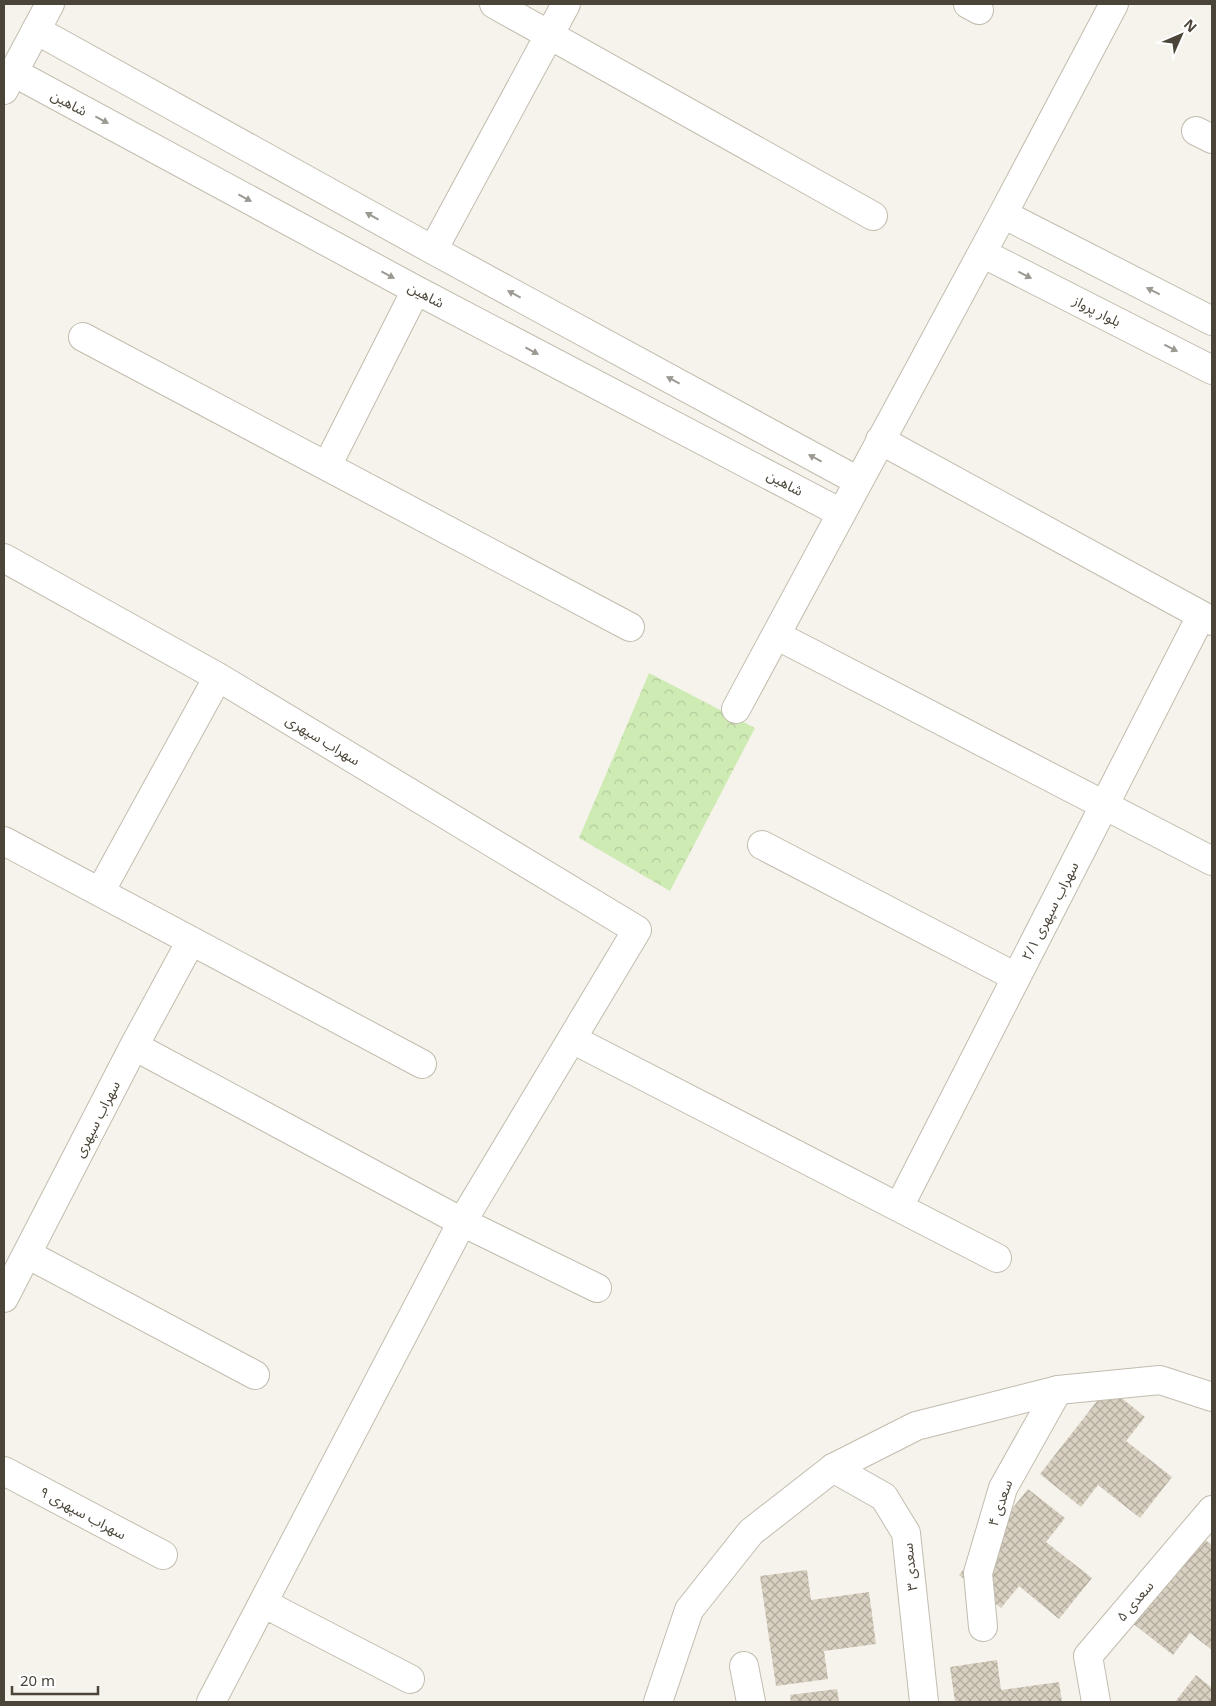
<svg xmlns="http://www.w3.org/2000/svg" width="1216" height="1706" viewBox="0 0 1216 1706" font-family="'Noto Sans','Noto Sans Arabic',sans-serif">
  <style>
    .park { fill: url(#park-crowns) }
    .building { fill: url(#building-cross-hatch) }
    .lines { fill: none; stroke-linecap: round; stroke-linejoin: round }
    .minor-casing { stroke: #c2bcae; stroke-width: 30 }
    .tertiary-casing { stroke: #c2bcae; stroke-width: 30 }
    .minor { stroke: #fff; stroke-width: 28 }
    .tertiary { stroke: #fff; stroke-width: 28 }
    .oneway { fill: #9c9992 }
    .labels { text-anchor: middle; stroke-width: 5; stroke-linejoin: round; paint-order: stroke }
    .street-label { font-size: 14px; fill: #4b4539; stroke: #fff }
  </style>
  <defs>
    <pattern id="park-crowns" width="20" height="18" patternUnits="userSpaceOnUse" patternTransform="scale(1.25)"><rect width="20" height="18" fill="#cfebb4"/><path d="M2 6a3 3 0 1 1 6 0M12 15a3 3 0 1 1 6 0" fill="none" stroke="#b3cb9c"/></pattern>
    <pattern id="building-cross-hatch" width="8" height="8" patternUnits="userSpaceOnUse" patternTransform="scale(1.25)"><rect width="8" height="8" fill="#d8d0c1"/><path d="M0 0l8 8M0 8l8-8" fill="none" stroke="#b1ab9e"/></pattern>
  </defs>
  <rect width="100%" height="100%" fill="#f6f3ec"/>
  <path class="park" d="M649,673L755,728L670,891L579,838Z"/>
  <path class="building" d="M1108,1387L1145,1417L1126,1441L1172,1477L1140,1518L1098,1485L1081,1507L1040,1474Z
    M1028,1489L1065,1518L1046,1542L1092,1578L1059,1619L1019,1586L1001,1608L959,1575Z
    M1200,1536L1212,1545V1650L1190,1633L1173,1655L1131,1622Z
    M807,1570L811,1600L869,1592L876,1644L824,1651L828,1679L776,1686L760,1576Z
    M997,1660L1001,1690L1059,1682L1062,1702H955L950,1667Z
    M1196,1675L1212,1688V1702H1175Z
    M837,1689L839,1702H791L790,1695Z"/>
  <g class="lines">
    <defs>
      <path id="minor" d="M494,4L873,216
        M968,4L979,10
        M36,30L433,250L858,481
        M13,72L416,290L841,513
        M1196,131L1212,139
        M1003,214L1212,321
        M433,250L566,4
        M982,253L1212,370
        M83,337L630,627
        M880,440L1212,621
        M327,466L416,290
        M4,558L218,677L637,930L462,1222L211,1702
        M776,635L1212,861
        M736,709L1003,214L1114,4
        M4,841L422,1064
        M762,845L1016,977
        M100,892L218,677
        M572,1039L997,1258
        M134,1046L462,1222L597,1288
        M899,1207L1201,616
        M27,1254L255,1375
        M4,1298L134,1046L191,941
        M833,1468L884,1497L906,1533L924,1702
        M4,1471L163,1555
        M263,1603L410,1679
        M983,1627L978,1573L1003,1488L1058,1390
        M744,1666L751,1702
        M1096,1702L1088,1656L1212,1510"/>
      <path id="tertiary" d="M4,90L50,4
        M658,1702L689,1610L751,1532L833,1468L916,1426L1058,1390L1160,1380L1212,1397"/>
    </defs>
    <use href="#minor" class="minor-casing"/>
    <use href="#tertiary" class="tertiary-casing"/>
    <use href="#minor" class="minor"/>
    <use href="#tertiary" class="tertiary"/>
  </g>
  <defs><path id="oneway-solid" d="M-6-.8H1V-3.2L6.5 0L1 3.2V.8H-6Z" transform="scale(1.25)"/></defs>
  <g class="oneway">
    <use href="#oneway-solid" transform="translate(102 120) rotate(28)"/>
    <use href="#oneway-solid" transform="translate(245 198) rotate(28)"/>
    <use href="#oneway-solid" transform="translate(372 216) rotate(-151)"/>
    <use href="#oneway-solid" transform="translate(388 275) rotate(28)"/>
    <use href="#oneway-solid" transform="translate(1025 275) rotate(27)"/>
    <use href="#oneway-solid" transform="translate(1153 291) rotate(-153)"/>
    <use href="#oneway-solid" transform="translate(514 294) rotate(-152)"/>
    <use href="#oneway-solid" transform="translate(1171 348) rotate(27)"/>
    <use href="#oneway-solid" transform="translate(532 351) rotate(28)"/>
    <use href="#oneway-solid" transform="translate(673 380) rotate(-152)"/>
    <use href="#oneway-solid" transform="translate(815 458) rotate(-152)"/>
  </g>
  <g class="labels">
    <g class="street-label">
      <text transform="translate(69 103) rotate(28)" y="5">شاهین</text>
      <text transform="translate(426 295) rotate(28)" y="5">شاهین</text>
      <text transform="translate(1097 311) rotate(27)" y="5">بلوار پرواز</text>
      <text transform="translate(785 483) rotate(28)" y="5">شاهین</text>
      <text transform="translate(323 740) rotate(31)" y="5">سهراب سپهری</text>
      <text transform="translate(1050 911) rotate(-63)" y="5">سهراب سپهری ۲/۱</text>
      <text transform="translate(97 1119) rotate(-63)" y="5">سهراب سپهری</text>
      <text transform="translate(1000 1503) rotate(-71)" y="5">سعدی ۴</text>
      <text transform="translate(83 1513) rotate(28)" y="5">سهراب سپهری ۹</text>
      <text transform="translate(910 1567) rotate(-96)" y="5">سعدی ۳</text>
      <text transform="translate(1135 1601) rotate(-49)" y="5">سعدی ۵</text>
    </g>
  </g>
  <rect width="1216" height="1706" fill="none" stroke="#4b4539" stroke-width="10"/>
  <g transform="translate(1181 35) rotate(45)" stroke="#ffffff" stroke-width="4" paint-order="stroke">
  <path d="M0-4L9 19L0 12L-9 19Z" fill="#4b4539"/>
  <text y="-8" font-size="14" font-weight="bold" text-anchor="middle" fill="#4b4539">N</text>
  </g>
  <path d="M12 1686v8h86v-8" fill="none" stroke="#4b4539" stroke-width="2.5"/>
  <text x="20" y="1686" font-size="15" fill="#4b4539" stroke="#ffffff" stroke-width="4" paint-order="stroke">20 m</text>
</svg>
